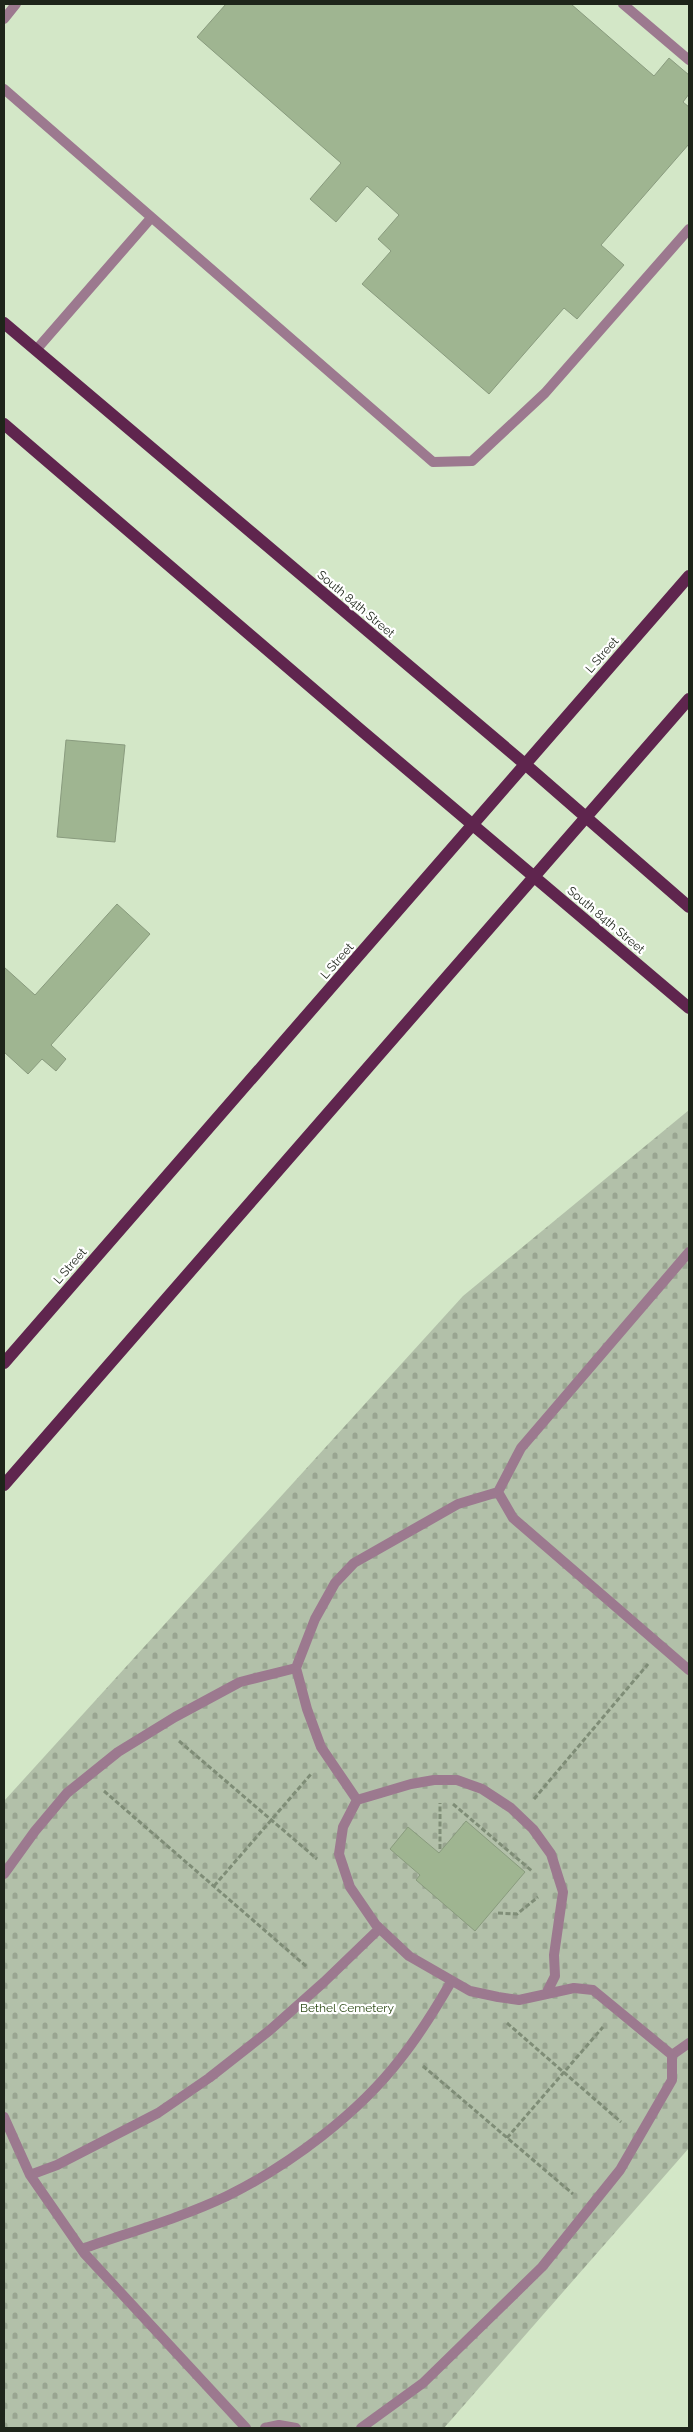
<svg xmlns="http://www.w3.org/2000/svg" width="693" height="2432" viewBox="0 0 693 2432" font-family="Raleway,sans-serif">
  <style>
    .cemetery { fill: url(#cemetery-stones) }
    .building { fill: #9fb591; stroke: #899b7e }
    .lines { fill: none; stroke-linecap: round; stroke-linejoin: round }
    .path { stroke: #7f8d77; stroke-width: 3; stroke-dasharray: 5 2.5; stroke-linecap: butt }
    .lane { stroke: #9c798f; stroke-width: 10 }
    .primary { stroke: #5f254e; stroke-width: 12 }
    .labels { text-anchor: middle; stroke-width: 4.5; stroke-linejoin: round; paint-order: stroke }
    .street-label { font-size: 12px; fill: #1e251a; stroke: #fff }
    .park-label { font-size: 12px; fill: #2d4b16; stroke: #fff }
  </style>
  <defs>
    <pattern id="cemetery-stones" width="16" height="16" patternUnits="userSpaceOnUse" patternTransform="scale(1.25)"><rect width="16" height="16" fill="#b2c0a9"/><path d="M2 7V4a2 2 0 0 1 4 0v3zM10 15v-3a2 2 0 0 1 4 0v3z" fill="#99a591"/></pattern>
  </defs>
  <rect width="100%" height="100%" fill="#d3e7c7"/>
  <path class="cemetery" d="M689,1110V2148L444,2428H4V1801L463,1296Z"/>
  <path class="building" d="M226,4H571L654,76L669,58L689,75V94L683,102L689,107V144L601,245L624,265L577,319L564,308L489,394L362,284L391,251L378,239L399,215L367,186L336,222L310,199L341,163L197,37Z
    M66,740L125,745L115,842L57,837Z
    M117,904L150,934L51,1045L66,1059L56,1071L42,1059L28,1074L4,1052V967L35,995Z
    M466,1821L525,1872L475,1931L416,1880L420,1875L390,1849L408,1827L439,1853Z"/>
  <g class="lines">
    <path class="path" d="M179,1741L317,1859
      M104,1791L307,1967
      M534,1799L648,1664
      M453,1804L532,1871
      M440,1849V1803
      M214,1886L312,1773
      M498,1913L517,1914L538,1897
      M507,2023L621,2122
      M423,2066L573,2194
      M507,2138L603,2027"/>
    <path class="lane" d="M623,4L689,60
      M4,19L16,4
      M4,89L433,462L472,461L545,393L689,229
      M36,350L151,218
      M498,1492L513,1518L689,1670
      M357,1800L343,1827L339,1854L350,1887L376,1925L409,1956L470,1991L498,1997L519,2000L574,1988L593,1990L672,2055
      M4,1874L35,1831L67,1793L118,1752L175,1717L240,1682L296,1668
      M546,1994L555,1976L554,1955L563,1892L551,1854L533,1829L511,1808L482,1789L457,1780H434L411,1784L357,1800L321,1747L307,1709L296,1668L315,1619L335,1583L354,1563L458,1504L498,1492L521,1448L689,1252
      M672,2055L689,2043
      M4,2117L30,2175L84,2253L246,2428
      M30,2175L57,2165L158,2113L209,2078L270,2030L324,1982L379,1929
      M82,2249C130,2232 181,2218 227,2196C290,2165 359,2113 401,2058C420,2034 436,2008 451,1982
      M265,2428L279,2425L296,2428
      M361,2428L423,2383L542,2267L620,2170L672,2080V2055"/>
    <path class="primary" d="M4,323L526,765L689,907
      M4,424L362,731L689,1008
      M4,1363L689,576
      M4,1485L689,699"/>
  </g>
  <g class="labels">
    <g class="street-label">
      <text transform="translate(356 604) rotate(40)" y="4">South 84th Street</text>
      <text transform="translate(602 655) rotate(-49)" y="4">L Street</text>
      <text transform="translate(606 920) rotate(40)" y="4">South 84th Street</text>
      <text transform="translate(337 961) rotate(-49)" y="4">L Street</text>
      <text transform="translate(70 1266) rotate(-49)" y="4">L Street</text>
    </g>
    <g class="park-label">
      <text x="347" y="2012">Bethel Cemetery</text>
    </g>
  </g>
  <rect width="693" height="2432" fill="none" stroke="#1e251a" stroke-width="10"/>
</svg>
